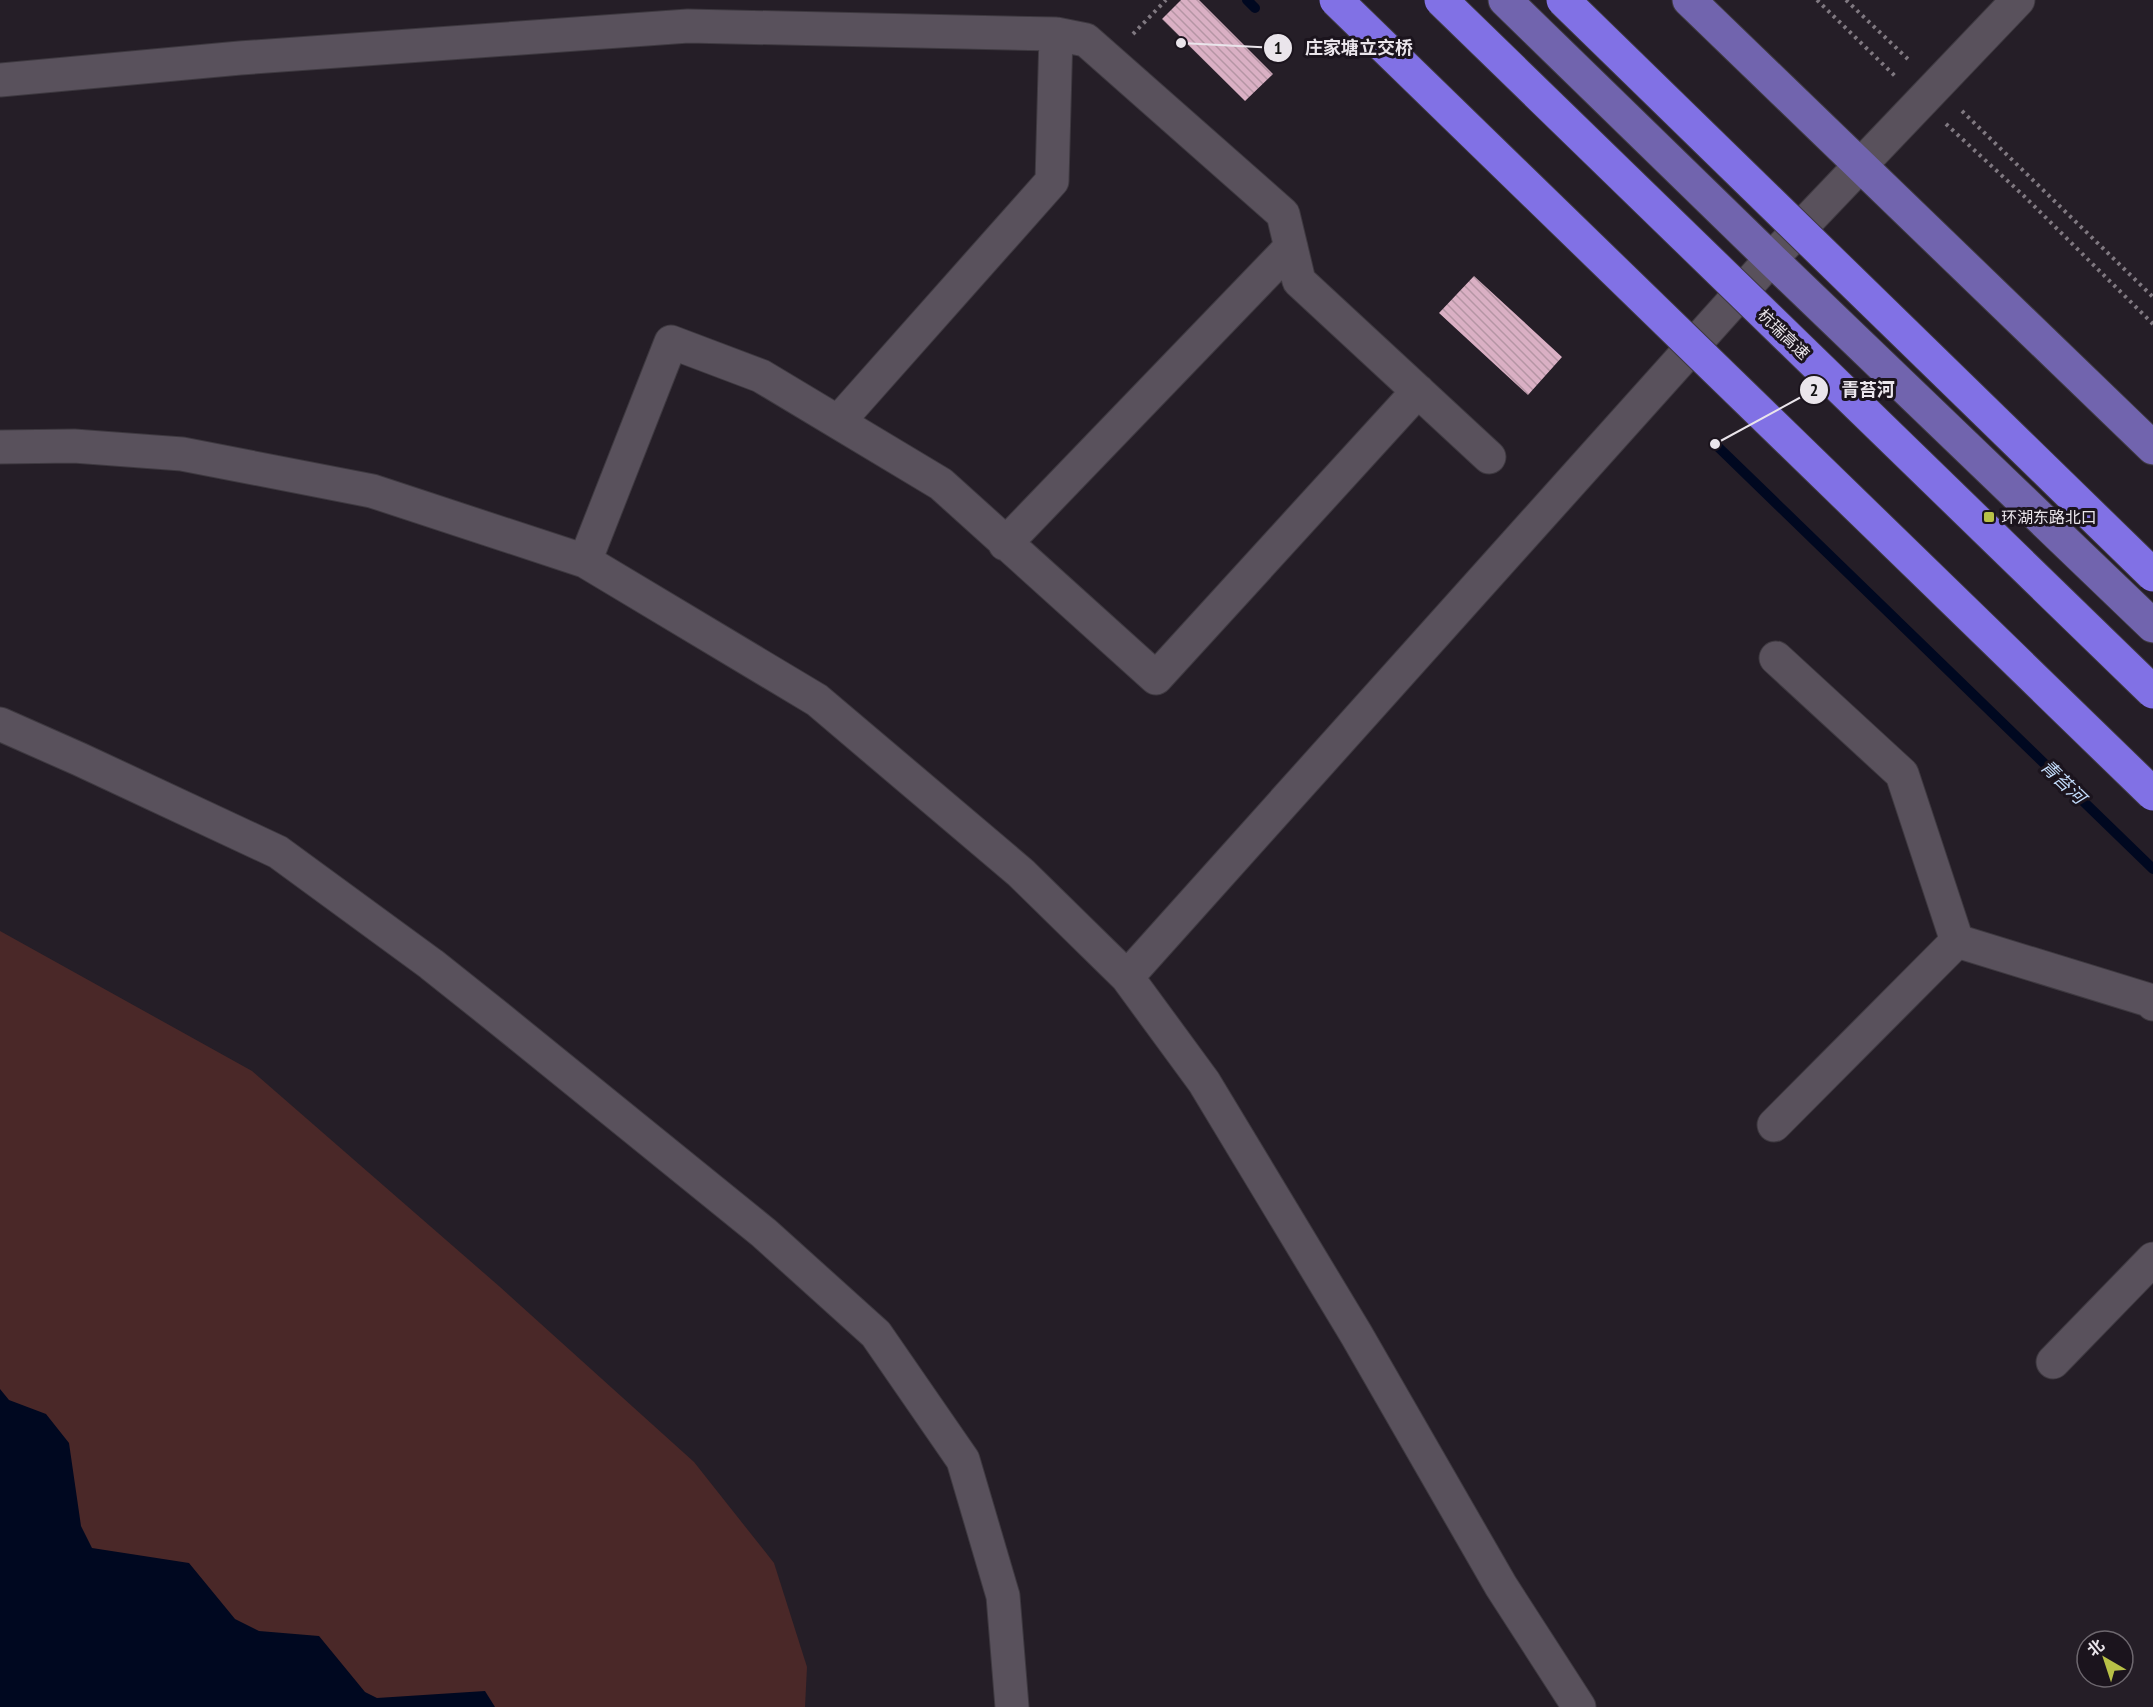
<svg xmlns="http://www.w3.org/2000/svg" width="2153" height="1707" viewBox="0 0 2153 1707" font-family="'PT Sans Narrow','Noto Sans SC',sans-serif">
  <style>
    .grass { fill: #4a2828 }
    .water { fill: #000820 }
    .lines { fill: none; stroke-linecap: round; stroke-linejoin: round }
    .stream { stroke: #000820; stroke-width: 10 }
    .building { fill: url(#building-back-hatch) }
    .minor-casing { stroke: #3e3940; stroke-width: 35 }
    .primary-casing { stroke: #3e3940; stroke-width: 35 }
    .path { stroke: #807981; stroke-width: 4; stroke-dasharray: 3 4.5; stroke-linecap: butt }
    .minor { stroke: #59515c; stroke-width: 33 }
    .primary { stroke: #7164ae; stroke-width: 33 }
    .motorway-bridge-casing { stroke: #3e3940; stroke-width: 35; stroke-linecap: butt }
    .motorway-bridge { stroke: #8171e5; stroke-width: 33 }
    .poi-dot { fill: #b8c147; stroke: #1b141d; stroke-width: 2 }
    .labels { text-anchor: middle; stroke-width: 6; stroke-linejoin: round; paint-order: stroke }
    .street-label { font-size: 16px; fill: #eae5eb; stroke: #1b141d }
    .poi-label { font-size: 16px; fill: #eae5eb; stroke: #1b141d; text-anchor: start }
    .water-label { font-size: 18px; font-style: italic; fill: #c3dcfb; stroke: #1b141d }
    .leader { fill: none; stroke: #eae5eb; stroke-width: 2 }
    .callout-dot { fill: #eae5eb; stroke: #1b141d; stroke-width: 2 }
    .mark-label { font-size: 18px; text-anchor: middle; font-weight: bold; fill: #111 }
    .callout-label { font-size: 18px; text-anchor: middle; font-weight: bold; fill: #eae5eb; stroke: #1b141d; stroke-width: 6; stroke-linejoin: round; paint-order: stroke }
  </style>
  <defs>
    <pattern id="building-back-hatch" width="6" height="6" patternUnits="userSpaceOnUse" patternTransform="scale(1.5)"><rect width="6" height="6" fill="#dab0c4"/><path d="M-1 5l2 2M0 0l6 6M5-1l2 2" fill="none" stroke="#b595a4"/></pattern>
  </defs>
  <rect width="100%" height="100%" fill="#251e27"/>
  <path class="grass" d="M0,931L252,1071L500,1287L694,1462L774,1563L807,1667L805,1707H0Z"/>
  <path class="water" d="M0,1389L9,1400L46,1414L69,1443L81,1526L92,1548L189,1563L235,1619L259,1631L319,1636L365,1692L377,1698L485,1691L495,1707H0Z"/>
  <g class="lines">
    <path class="stream" d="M1247,0L1255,8
      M1715,444L2153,869"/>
  </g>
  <path class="building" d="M1181,0H1199L1273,74L1245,101L1162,19Z
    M1474,276L1562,357L1528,395L1439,313Z"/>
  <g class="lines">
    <defs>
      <path id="minor" d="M0,80L240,58L688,26L1056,34L1086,40L1283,214L1299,281L1489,457
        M838,422L1052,181L1056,34
        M0,447L74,446L182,454L372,491L585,561L817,700L1021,873L1127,977L1204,1082L1356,1334L1501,1586L1579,1707
        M1005,544L1291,247
        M585,561L671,342L761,376L941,484L1156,678L1418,391
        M1776,658L1902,774L1957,941L2152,1001L2153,1004
        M0,724L79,759L278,852L431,964L500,1019L764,1233L876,1334L963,1460L1003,1596L1012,1707
        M1127,977L1771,259L2018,0
        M1774,1125L1957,941
        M2053,1362L2153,1259"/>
      <path id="primary" d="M1505,0L1771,259L2153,626
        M1689,0L2153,448"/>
    </defs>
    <use href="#minor" class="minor-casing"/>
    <use href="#primary" class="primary-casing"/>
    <path class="path" d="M1817,0L1895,76
      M1846,0L1911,62
      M1133,34L1166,0
      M1962,111L2153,297
      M1946,124L2024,196L2153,324"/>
    <use href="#minor" class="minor"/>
    <use href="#primary" class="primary"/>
    <defs>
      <path id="motorway-bridge" d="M1336,0L2153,794
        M1441,0L2153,692
        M1563,0L2153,575"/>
    </defs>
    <use href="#motorway-bridge" class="motorway-bridge-casing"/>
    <use href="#motorway-bridge" class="motorway-bridge"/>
  </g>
  <rect class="poi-dot" x="1983" y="511" width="12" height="12" rx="3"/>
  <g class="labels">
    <g class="street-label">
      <text transform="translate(1784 334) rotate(44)" y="6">杭瑞高速</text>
    </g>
    <g class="poi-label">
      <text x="2001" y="523">环湖东路北口</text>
    </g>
    <g class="water-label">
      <text transform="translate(2063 782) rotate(44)" y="6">青苔河</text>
    </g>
  </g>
  <path class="leader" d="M1181 43L1278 48M1715 444L1814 390"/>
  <g class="callout-dot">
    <circle cx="1181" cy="43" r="6"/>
    <circle cx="1715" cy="444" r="6"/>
    <circle cx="1278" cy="48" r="15"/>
    <circle cx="1814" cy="390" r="15"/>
  </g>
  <g class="mark-label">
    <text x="1278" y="54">1</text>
    <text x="1814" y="396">2</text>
  </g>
  <g class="callout-label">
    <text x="1359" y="54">庄家塘立交桥</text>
    <text x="1868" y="396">青苔河</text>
  </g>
  <g transform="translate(2105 1659) rotate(321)"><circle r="28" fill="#1b141d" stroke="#6e686f" stroke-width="1.5"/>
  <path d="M0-4.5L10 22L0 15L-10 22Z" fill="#b8c147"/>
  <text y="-9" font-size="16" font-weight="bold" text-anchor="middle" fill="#eae5eb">北</text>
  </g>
</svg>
